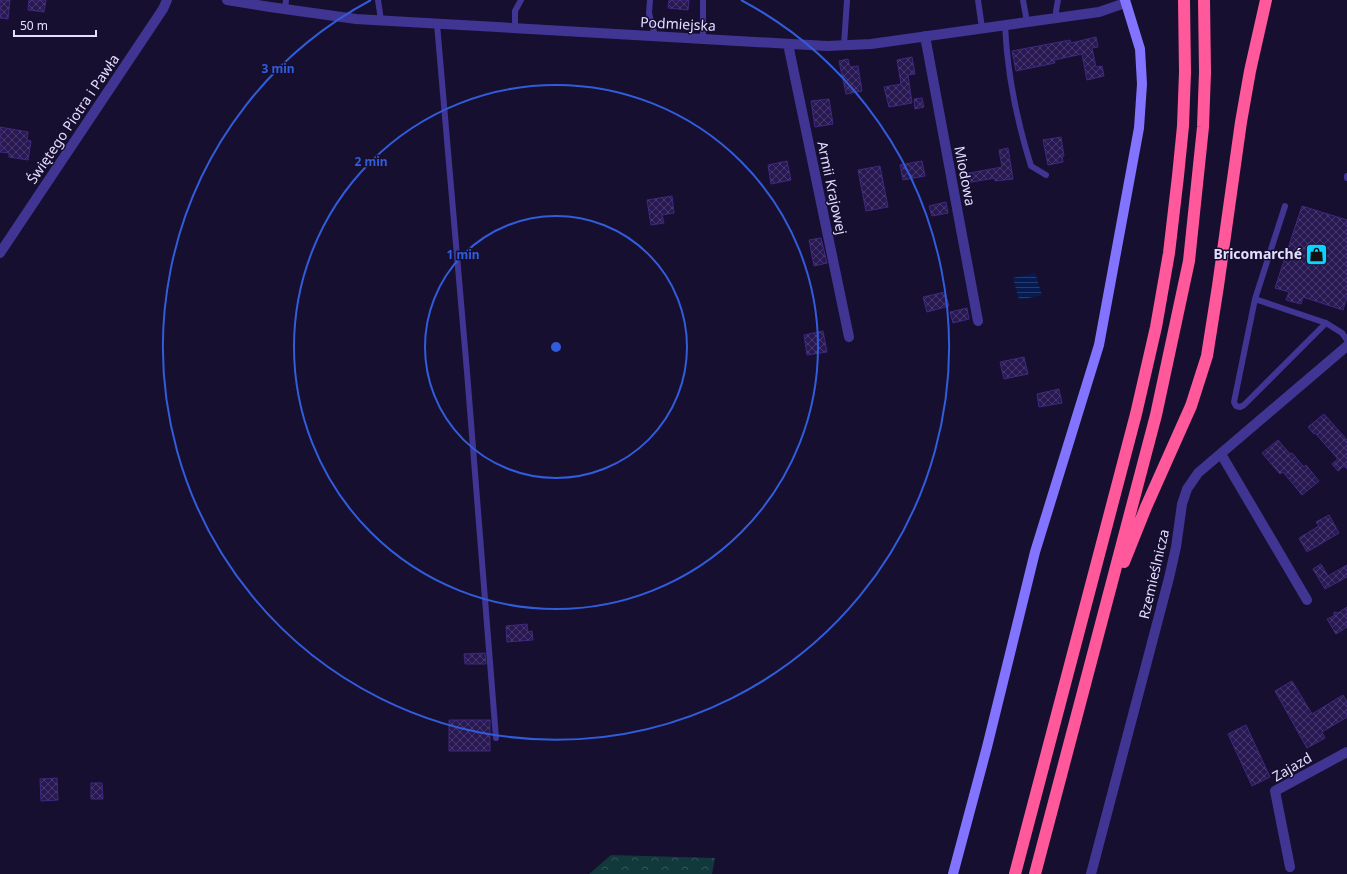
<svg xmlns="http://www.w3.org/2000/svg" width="1347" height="874" viewBox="0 0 1347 874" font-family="'Noto Sans',sans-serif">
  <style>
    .forest { fill: url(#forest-crowns) }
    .water { fill: url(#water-rules) }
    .building { fill: url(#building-cross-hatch); stroke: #402880 }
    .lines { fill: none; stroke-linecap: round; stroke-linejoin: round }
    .lane { stroke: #403593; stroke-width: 6 }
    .street { stroke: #403593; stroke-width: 10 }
    .secondary { stroke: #8274ff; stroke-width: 10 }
    .highway { stroke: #ff589b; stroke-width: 12 }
    .ring { fill: none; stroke: #315cdc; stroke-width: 2 }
    .labels { text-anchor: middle; stroke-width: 3; stroke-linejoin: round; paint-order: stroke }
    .street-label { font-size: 14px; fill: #e3ddff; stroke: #170f2f }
    .poi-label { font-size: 14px; font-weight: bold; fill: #e3ddff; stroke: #170f2f; text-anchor: end }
    .centre { fill: #315cdc; stroke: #170f2f; stroke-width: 2 }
    .ring-label { font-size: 12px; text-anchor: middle; font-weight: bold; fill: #315cdc; stroke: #170f2f; stroke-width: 3; stroke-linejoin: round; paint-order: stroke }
  </style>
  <defs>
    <pattern id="forest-crowns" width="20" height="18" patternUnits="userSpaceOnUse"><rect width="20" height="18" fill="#11383a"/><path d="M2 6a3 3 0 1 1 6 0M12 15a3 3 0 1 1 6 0" fill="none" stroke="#345458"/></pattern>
    <pattern id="water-rules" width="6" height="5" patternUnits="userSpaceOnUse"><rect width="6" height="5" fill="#051b52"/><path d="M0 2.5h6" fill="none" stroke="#293c6c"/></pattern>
    <pattern id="building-cross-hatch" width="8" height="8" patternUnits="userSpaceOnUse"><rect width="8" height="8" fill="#291952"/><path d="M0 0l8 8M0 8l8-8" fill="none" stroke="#483a6c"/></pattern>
  </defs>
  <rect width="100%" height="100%" fill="#170f2f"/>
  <path class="forest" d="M611,855L715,858L712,874H589Z"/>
  <path class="water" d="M1035,273L1042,295L1019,300L1013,278Z"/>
  <path class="building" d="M0,0H10L8,19L0,18Z
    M29,0H46L44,12L28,10Z
    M669,0H689L688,10L668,8Z
    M1096,37L1098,47L1092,48L1096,67L1102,66L1104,76L1087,80L1082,54L1054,60L1055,63L1016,71L1012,51L1070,40L1071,43Z
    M912,57L915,74L908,75L912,103L889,107L884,87L901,84L897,60Z
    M848,59L850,67L858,66L862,91L846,94L839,61Z
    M922,98L924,107L915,109L914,99Z
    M829,99L833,124L815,127L811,101Z
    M0,127L28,132L27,140L31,141L28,160L9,157V153L0,152Z
    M1061,137L1064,156H1062L1063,162L1048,165L1043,140Z
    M1008,148L1013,179L995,181V178L966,183L964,174L1002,167L999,150Z
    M787,161L791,180L771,184L768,165Z
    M922,161L925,176L903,180L900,165Z
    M880,166L888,207L866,211L858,170Z
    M672,196L674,213L662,215L664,223L651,225L647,200Z
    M946,202L948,213L932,216L929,206Z
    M1302,206L1347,220V297L1343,310L1303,297L1301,304L1286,300L1289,292L1275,288Z
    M821,238L827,263L814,266L809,240Z
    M945,292L949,306L927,312L923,297Z
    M967,308L969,319L953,323L950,312Z
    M823,331L827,352L807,355L804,335Z
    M1024,357L1028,374L1004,379L1000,362Z
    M1059,389L1062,403L1039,407L1037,394Z
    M1324,414L1347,440V469L1344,466L1338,471L1332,464L1338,459L1315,433L1314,434L1308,427Z
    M1278,440L1290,454L1292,453L1304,467L1306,465L1319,481L1302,495L1283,472L1280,474L1262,453Z
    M1329,515L1339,533L1307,552L1299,538L1319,526L1316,522Z
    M1321,564L1328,576L1347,565V577L1325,589L1313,569Z
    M1347,607V627L1336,634L1327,619L1334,616V612L1338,613Z
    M527,624L528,632L532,631L533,640L507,642L506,626Z
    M485,653L486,664H465L464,654Z
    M1292,681L1312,714L1343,695L1347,702V717L1322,732L1325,738L1307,748L1275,691Z
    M449,720H490V751H449Z
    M1246,725L1270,777L1252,786L1228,734Z
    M57,778L58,800L41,801L40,779Z
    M91,783H102L103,799H91Z"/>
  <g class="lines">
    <path class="lane" d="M378,0L381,20
      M650,0L649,13L654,32V36
      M703,0V39
      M978,0L982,28
      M1023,0L1027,22
      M285,10L286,0
      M1057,18L1056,11L1058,0
      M437,24L467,372L496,738
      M1005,25C1007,72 1017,121 1031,166L1046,175
      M515,28V11L521,0
      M844,45L847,0
      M1347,178V176
      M1255,299L1285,206
      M1326,323L1244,405L1240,407L1236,406L1234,402L1255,299L1326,323L1342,333L1347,340"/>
    <path class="street" d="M227,0L270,7L356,19L827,46L871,44L1099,12L1125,3
      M925,36L978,321
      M788,44L849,337
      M0,253L163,9L167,0
      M1221,454L1307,600
      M1290,867L1275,791L1347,752
      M1091,874L1169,578L1176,547L1182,504L1187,489L1198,473L1347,346"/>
    <path class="secondary" d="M953,874L987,747L1035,552L1099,345L1139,128L1142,84L1140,49L1125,0"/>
    <path class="highway" d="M1124,562L1146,507L1191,406L1207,356L1218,286L1241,122L1250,71L1266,0
      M1015,874L1136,414L1156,327L1169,253L1178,176L1183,126L1185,72L1184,0
      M1035,874L1156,415L1189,261L1203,127L1205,72L1204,0"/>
  </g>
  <g class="ring">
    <circle cx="556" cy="347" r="131"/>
    <circle cx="556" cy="347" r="262"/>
    <path d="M741 0A393 393 0 1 1 371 0"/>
  </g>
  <defs>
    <symbol id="shop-square" viewBox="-11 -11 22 22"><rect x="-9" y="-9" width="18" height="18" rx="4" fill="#09d4ff" stroke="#170f2f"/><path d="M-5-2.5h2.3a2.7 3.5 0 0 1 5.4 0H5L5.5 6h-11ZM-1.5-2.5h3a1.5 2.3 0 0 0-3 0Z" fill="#111"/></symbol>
  </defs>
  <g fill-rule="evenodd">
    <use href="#shop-square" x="1304" y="242" width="25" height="25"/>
  </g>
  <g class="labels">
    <g class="street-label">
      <text transform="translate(678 24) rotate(3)" y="5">Podmiejska</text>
      <text transform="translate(73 119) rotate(-56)" y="5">Świętego Piotra i Pawła</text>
      <text transform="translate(965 176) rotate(79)" y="5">Miodowa</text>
      <text transform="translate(832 188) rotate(78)" y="5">Armii Krajowej</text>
      <text transform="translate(1154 574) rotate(-77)" y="5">Rzemieślnicza</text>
      <text transform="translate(1292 767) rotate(-30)" y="5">Zajazd</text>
    </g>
    <g class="poi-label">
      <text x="1302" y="259">Bricomarché</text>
    </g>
  </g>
  <circle cx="556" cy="347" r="6" class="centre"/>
  <g class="ring-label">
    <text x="278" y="73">3 min</text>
    <text x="371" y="166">2 min</text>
    <text x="463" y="259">1 min</text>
  </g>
  <path d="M14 30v6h82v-6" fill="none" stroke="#e3ddff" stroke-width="2"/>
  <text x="20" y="30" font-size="12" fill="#e3ddff" stroke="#170f2f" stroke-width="3" paint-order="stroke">50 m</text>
</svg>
